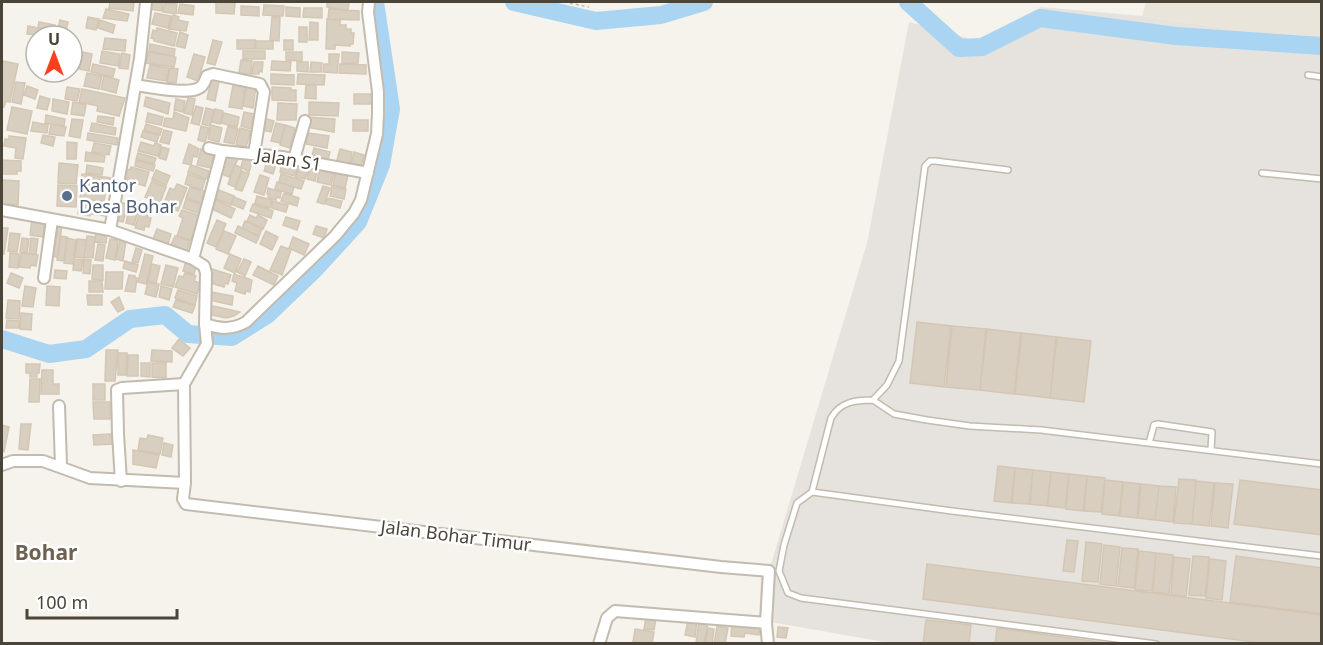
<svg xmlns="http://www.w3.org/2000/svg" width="1323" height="645" viewBox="0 0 1323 645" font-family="'Noto Sans',sans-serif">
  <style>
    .residential { fill: #eae5da }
    .industrial { fill: #e6e2dd }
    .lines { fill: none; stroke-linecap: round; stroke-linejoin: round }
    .river { stroke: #a9d4f2; stroke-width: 18 }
    .building { fill: #d8cfc1; stroke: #d3c7b4; stroke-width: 1.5 }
    .lane-casing { stroke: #c2bbae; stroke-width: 8 }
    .street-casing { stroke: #c2bbae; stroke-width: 14 }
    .path { stroke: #c4b79f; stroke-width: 1.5; stroke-dasharray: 3 3; stroke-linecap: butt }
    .lane { stroke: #fff; stroke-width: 5 }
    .street { stroke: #fff; stroke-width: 10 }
    .service-dot { fill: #5c6f8a; stroke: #fff; stroke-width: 2 }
    .labels { text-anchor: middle; stroke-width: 5; stroke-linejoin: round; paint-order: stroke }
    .street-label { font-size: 18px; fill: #4b4439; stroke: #fff }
    .service-label { font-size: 18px; fill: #4e5e75; stroke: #fff; text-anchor: start }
    .quarter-label { font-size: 21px; font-weight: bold; fill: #6e6250; stroke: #fff }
  </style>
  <rect width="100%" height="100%" fill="#f6f3ec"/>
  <path class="residential" d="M1146,2H1321V38L1302,39L1142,16Z"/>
  <path class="industrial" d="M1041,7L1142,16L1302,39L1321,38V643L896,644L759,620L761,576L772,561L867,243L909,22L989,44Z"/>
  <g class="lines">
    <path class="river" d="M514,2L596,21L661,15L704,2
      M908,2L959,48L982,47L1040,18L1176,36L1322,46
      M2,339L49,354L86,349L130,319L165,315L188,334L232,337L267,315L315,269L358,222L381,165L391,109L375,2"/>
  </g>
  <path class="building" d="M110,2H134L133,11L109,8Z
    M150,2L163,3L162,11L149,9Z
    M216,2L235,3L234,14L216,13Z
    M327,2H349L348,10L327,7Z
    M165,3L177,4L176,14L163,12Z
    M180,4L194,6L193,15L178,13Z
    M264,5L284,6L283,16L263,15Z
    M241,6L259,7V16L241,15Z
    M286,7L300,8V17L286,16Z
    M304,8H322V18L303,17Z
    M106,9L129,14L127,21L103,18Z
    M329,9L359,11V20L328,19Z
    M155,13L171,16L168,28L152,24Z
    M173,15L179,17L178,20L188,22L186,31L169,29Z
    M88,17L99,19L96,30L86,28Z
    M272,17H280L279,41L270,40Z
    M327,19L340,20V25H346V29H351V33H354L353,44H350V46L335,45V49H326Z
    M60,20L68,22L65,36L57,34Z
    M100,20L115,25L113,33L98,28Z
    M39,22L55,25L53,31L38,28Z
    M310,22L318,23V40H309Z
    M28,26L53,31L52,36L27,34Z
    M299,27H307V42H299Z
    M157,28L177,33L174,46L154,41V39L151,38L153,30L156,31Z
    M180,32L188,35L185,48L176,46Z
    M105,38L126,40L125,51L103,49Z
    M213,40L222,42L215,65L207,63Z
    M237,40H255V49H237Z
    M284,40H293V50H284Z
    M256,41H273V49H256Z
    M150,44L175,49L174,56L149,51Z
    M102,51L120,54L118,66L100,63Z
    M243,51H265V59H243Z
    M83,52L92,54L89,71L79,69Z
    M148,52L176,57L174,67L146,63Z
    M286,52H302V61L286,60Z
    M342,52L359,53L358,63H342Z
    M122,53L130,55L128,69L119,68Z
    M194,54L205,57L198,81L187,77Z
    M329,54H339L337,73L323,72L324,64H329Z
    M241,60L252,61L251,74L239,73Z
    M3,61L18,64L10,102L6,101L4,107H2V71Z
    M272,61L291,62L290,71L271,70Z
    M254,62H263L262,72L259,71V74H252Z
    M297,62H308V72L297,71Z
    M311,62L322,63L321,72H310Z
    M93,64L115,69L113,77L91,72Z
    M340,64L366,65V74L339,73Z
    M150,65L169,68L166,81L147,78Z
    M170,68L178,69L176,83L167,82Z
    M87,73L102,76L99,89L84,86Z
    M271,74L294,75V85L271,84Z
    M298,74L325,75L324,85L297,84Z
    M104,76L119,80L116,93L101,89Z
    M212,76L220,77L215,101L207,99Z
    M16,82L25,83L21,104L12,102Z
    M247,84L256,86L253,108L243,106Z
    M233,85L245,87L242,109L229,107Z
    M306,85H316V99L305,98Z
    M27,86L38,90L35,99L24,95Z
    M67,87L80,89L77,101L65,99Z
    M272,87L291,88V90H296V101L272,100Z
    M82,89L125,98L119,116L97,111L98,106L79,102Z
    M354,94H373V104H354Z
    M40,96L50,99L47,110L37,108Z
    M146,97L170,103L168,114L144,106Z
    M188,98L195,99L192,115L184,113Z
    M53,99L69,102L67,114L52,111Z
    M176,99L185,101L183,112L174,110Z
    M73,102L86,105L84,116L71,114Z
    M309,102L339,103L338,116L309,115Z
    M278,103L297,104L296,120H277Z
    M196,106L203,108L199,125L191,123Z
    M12,107L32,111L27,134L7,130Z
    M206,108L214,110L210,126L202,124Z
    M215,109L223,111L220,124L212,122Z
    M174,112L189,118L186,131L163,126L165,118L173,119Z
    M244,112L254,114L251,129L241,126Z
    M148,113L163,117L161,125L146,122Z
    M224,113L239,117L237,127L221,123Z
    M46,115L65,119L64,126L45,123Z
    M98,116L114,118L113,125L97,122Z
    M307,117L335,119L334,132L306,127Z
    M263,118L274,121L271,132L260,130Z
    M72,119L83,120L80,138L69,136Z
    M353,120H368V131H353Z
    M33,122L48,125L47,133L31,131Z
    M92,123L116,128L115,135L90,131Z
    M276,123L285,125L280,143L271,141Z
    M51,124L66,127L64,136L49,134Z
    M146,124L162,129L160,135L144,130Z
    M211,125L222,128L219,142L208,139Z
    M285,125L295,128L290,148L280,145Z
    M201,126L209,128L205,142L198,140Z
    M228,126L238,129L234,144L224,142Z
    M240,128L251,131L245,150L239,149L240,146L236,144Z
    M164,130L172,132L169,144L160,142Z
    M143,131L159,135L157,142L141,137Z
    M88,133L118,138L117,145L87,140Z
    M308,133L329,136L327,148L306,144Z
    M43,135L55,137L53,146L41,143Z
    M9,136L26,138L23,159L15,158L16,148L4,146L5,139H9Z
    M67,142L77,143L76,159H67Z
    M141,142L154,146L155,143L161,145L158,156L138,151Z
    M94,143L111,146L109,155L92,152Z
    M189,144L199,149L197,157L193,156L191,165L183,163Z
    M162,147L169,149L166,160L159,158Z
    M314,148L330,152L327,164L311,161Z
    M201,149L214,152L211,168L197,165Z
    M340,149L352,152L349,167L336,164Z
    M86,152L105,156L104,162L85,161Z
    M354,152L364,155L360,170L350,168Z
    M138,153L156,158L154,164L136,159Z
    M225,153L238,159L229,177L217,172Z
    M244,156L253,159L249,172L241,167Z
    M268,158L277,161L273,174L264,171Z
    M283,159L298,162L295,176L280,172Z
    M2,160L21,161V171H17V174H2Z
    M136,160L155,165L153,171L135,166Z
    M300,162L309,165L305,179L296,177Z
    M59,163L78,165L76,184L58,183Z
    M87,165L103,168L102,175L86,173Z
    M191,165L209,171L207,179L188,172Z
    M235,165L242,168L235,187L228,184Z
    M310,166L318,168L315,181L307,179Z
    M131,167L149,172L145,186L127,181V178L122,176L124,168L130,170Z
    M320,167L335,170L331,185L317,182Z
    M337,168L349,171L345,188L333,185Z
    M156,170L170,176L166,185L152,179Z
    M242,171L249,174L242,191L235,189Z
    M82,174L111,178L109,187L80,183Z
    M188,174L205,180L202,190L185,184Z
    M281,174L304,181L301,189L279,182Z
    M260,175L269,178L264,195L254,192Z
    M2,180L19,181L18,205L2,204Z
    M152,181L166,187L160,203L145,197Z
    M277,182L294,187L292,194L275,189Z
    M177,184L187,188L178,211L163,205L170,188L174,190Z
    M58,185L77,186L76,207L57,206Z
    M82,185L106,189L104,202L80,198Z
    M323,186L330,188L324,204L317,202Z
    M332,186L346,189L344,199L330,196Z
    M190,187L204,191L201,203L186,198Z
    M268,188L281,192L280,198L277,197L276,200L268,197L269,195L267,194Z
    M216,189L234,196L231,205L212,197Z
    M284,193L299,198L297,206L281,201Z
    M257,196L272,200L269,208L255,203Z
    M234,197L246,202L243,209L231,204Z
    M327,198L342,201L340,208L326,204Z
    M186,199L202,205L198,213L183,208Z
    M80,200L92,202L90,216L78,214Z
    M215,200L235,209L231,218L212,209Z
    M273,201L288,205L286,212L271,208Z
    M94,202L107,204L105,216L92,214Z
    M119,202L128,204L123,222L115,220Z
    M253,204L273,211L271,218L250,211Z
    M129,209L138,211L134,225L126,223Z
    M182,210L201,216L191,240L177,236L183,218L179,216Z
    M140,211L148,213L147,217L151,218L149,227L145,226L144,230L135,228Z
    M250,215L256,218L258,215L267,220L263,229L247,221Z
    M286,217L300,221L297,230L283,225Z
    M32,219L45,221L43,237L30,235Z
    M217,220L226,224L216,247L207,243Z
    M245,221L262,229L259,236L242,228Z
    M52,223L62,224L58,257L48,256Z
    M238,226L259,237L256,243L235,233Z
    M316,226L327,229L324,238L313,234Z
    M2,228H8L4,254H2Z
    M157,229L171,234L168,244L153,239Z
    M224,231L236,236L228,254L216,249Z
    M266,231L278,237L272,250L260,244Z
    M96,232L107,234L106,243L95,242Z
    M10,233L20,234L17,252L8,251Z
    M60,236L67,237L64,261L57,260Z
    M87,236L95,237L93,258L84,257Z
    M175,236L190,241L187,250L171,245Z
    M293,237L309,244L304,255L289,248Z
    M22,238L29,239L27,253L20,252Z
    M31,238L38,239L36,254H29Z
    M67,238L76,240L73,264L64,263Z
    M77,239L86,240L84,258L75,257Z
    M110,239L118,240L115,260L106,258Z
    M120,240L126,241L123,261L116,259Z
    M98,244L105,245L103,261L95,260Z
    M281,246L291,250L282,275L270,270Z
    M136,248L142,250L138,263L132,262Z
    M10,253L19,254L18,268L9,267Z
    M21,253L38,255L36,266L31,265L30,268L19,267Z
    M145,254L153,256L146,284L138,282Z
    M230,254L241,259L235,273L224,268Z
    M74,259L83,260L81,271L73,270Z
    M84,259L91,260L90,274L83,273Z
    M244,259L251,262L245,276L237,272Z
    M125,261L138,265L136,272L123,268Z
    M186,261L197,264L194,274L183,271Z
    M152,264L160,266L156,283L148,281Z
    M93,265H103V280L92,279Z
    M166,265L178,268L173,287L161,284Z
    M258,266L278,276L274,285L253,275Z
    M212,269L231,275L228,284L225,283L224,287L207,282Z
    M55,270L67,271L66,279L54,278Z
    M106,272H123L122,289H105Z
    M11,273L23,278L19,288L7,283Z
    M185,273L196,276L194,281L200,283L197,294L175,287L179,276L183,277Z
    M234,274L252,280L250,292L246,291L245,294L235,291L237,283L232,281Z
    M129,275L135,276V278H137L135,292L125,291Z
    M89,281H102L103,292H89Z
    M148,282L159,284L156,297L145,294Z
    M25,286L36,288L33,307L22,306Z
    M47,286L60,287L59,306L46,305Z
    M161,286L172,289L169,300L159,297Z
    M178,290L197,296L195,305L175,298Z
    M211,292L233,296L232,305L209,300Z
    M87,295H102V305H88Z
    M119,297L124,309L118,312L111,302Z
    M8,300L20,301L19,319L6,318Z
    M176,300L195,306L192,313L173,307Z
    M208,305L227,309L240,312L234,316L226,318L206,314Z
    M21,313L32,314L31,330L20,329Z
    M7,320L19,321V328H6Z
    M917,322L951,326L944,387L910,383Z
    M952,326L986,329L980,390L946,387Z
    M987,329L1021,333L1014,394L980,390Z
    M1022,333L1056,337L1050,398L1015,394Z
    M1057,337L1091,341L1084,402L1050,398Z
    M179,339L190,348L183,356L172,348Z
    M106,350H118L115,381H105Z
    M152,350L172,351V362L151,361Z
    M118,353H127L126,375H118Z
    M128,355H138V376H127Z
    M141,363H150V377L141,376Z
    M152,363H166V378L152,377Z
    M26,364H40L39,373H37V377H30V373H26Z
    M42,370H53V384H59V394H41Z
    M30,379H40L39,402H29Z
    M93,384H105V400H93Z
    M93,402H110V419H94Z
    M21,424H31L28,450L19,449Z
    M2,425L9,427L4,452L2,451Z
    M111,434L112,444L94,445L93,435Z
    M148,435L163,438L160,454L138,450L140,438L147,439Z
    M164,443L173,445L171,457L162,455Z
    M133,450L159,455L156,468L133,464Z
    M998,466L1015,468L1011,503L994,501Z
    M1015,468L1033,470L1029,504L1012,503Z
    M1033,470L1051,472L1047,506L1030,504Z
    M1051,472L1069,474L1065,508L1048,506Z
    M1069,474L1087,476L1083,511L1066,509Z
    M1087,476L1105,478L1101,512L1084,511Z
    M1179,479L1196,480L1192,524L1174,523Z
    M1105,480L1123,482L1119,516L1102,514Z
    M1240,480L1322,490V535L1234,524Z
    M1196,481L1214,483L1209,526L1192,524Z
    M1123,482L1140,484L1137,518L1120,516Z
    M1215,483L1233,484L1228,528L1211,526Z
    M1141,484L1159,486L1155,520L1138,518Z
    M1159,486L1176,487L1173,522L1155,520Z
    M1067,540L1078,541L1074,572L1063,571Z
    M1086,542L1102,544L1098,582L1082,581Z
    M1104,545L1120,547L1116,586L1100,584Z
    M1122,548L1138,549L1134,588L1118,586Z
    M1139,551L1156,553L1152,591L1135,590Z
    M1156,553L1173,555L1169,594L1153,592Z
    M1193,556L1209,557L1205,596L1189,595Z
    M1236,556L1322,568V614L1230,602Z
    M1174,557L1190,559L1186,597L1171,594Z
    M1210,559L1226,561L1222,600L1206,598Z
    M927,564L1322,615V644H1269L923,599Z
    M646,617L656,618L654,630L644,629Z
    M688,620L697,621L695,637L685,635Z
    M926,620L971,625L969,644H923Z
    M699,621L708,623L704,644L696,643Z
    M732,622L760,625L759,635L745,633L744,637L731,636Z
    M717,626L728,628L725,644H714Z
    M778,627L788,628L786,638L777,637Z
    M708,628L714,629L712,644H705Z
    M997,628L1113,644H995Z
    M635,629L654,632L652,644L633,642Z"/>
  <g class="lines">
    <defs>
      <path id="lane" d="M1308,75L1322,77
        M1008,170L935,161H930L925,166L899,361L887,385L873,400C855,400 840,402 831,418L812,492L797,503L784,545L779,571L788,593L801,598L1156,644
        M1262,173L1322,179
        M873,400L894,414L927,420L970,426L1041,430L1322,464
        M1149,443L1154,425L1158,424L1212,432L1211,450
        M812,492L952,511L1322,556"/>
      <path id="street" d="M136,85C149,87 188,95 199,88C204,86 205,80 207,76L213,74L260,84L264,92L254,154
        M209,148L222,151L282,157L368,173
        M294,159L305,121
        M2,210L110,230L193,259L204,266L206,273L205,324L207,344L184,384L185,483L183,499L186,504L721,567L769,571L766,623L768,644
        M110,230L140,58L146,2
        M193,259L222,151
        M44,278L52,220
        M205,324C220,329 232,330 246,322L335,236L354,213L361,200L377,134L378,113V92L368,12L369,2
        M59,406L61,466
        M2,465L13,461H43L90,478L185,483
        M121,481L118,434L117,390L122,388L184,384
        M599,644L607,618L615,611L766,623"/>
    </defs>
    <use href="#lane" class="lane-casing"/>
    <use href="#street" class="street-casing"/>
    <path class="path" d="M564,2L589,7"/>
    <use href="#lane" class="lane"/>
    <use href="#street" class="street"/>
  </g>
  <circle class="service-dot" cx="67" cy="196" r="6"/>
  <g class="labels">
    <g class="street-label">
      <text transform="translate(289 160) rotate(9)" y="6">Jalan S1</text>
      <text transform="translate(456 536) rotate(7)" y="6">Jalan Bohar Timur</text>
    </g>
    <g class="service-label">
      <text x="79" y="192">Kantor<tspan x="79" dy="21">Desa Bohar</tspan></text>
    </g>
    <g class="quarter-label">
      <text x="46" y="560">Bohar</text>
    </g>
  </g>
  <rect width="1323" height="645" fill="none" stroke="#4b4439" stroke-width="6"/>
  <g transform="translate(54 54)"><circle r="28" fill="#ffffff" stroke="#b7b4b0" stroke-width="1.5"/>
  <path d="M0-4.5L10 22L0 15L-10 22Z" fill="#fc3f1d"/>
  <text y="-9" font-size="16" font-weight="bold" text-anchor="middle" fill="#4b4439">U</text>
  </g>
  <path d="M27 609v9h150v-9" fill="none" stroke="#4b4439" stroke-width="3"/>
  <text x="36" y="609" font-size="18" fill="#4b4439" stroke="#ffffff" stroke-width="4.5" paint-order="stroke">100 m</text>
</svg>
